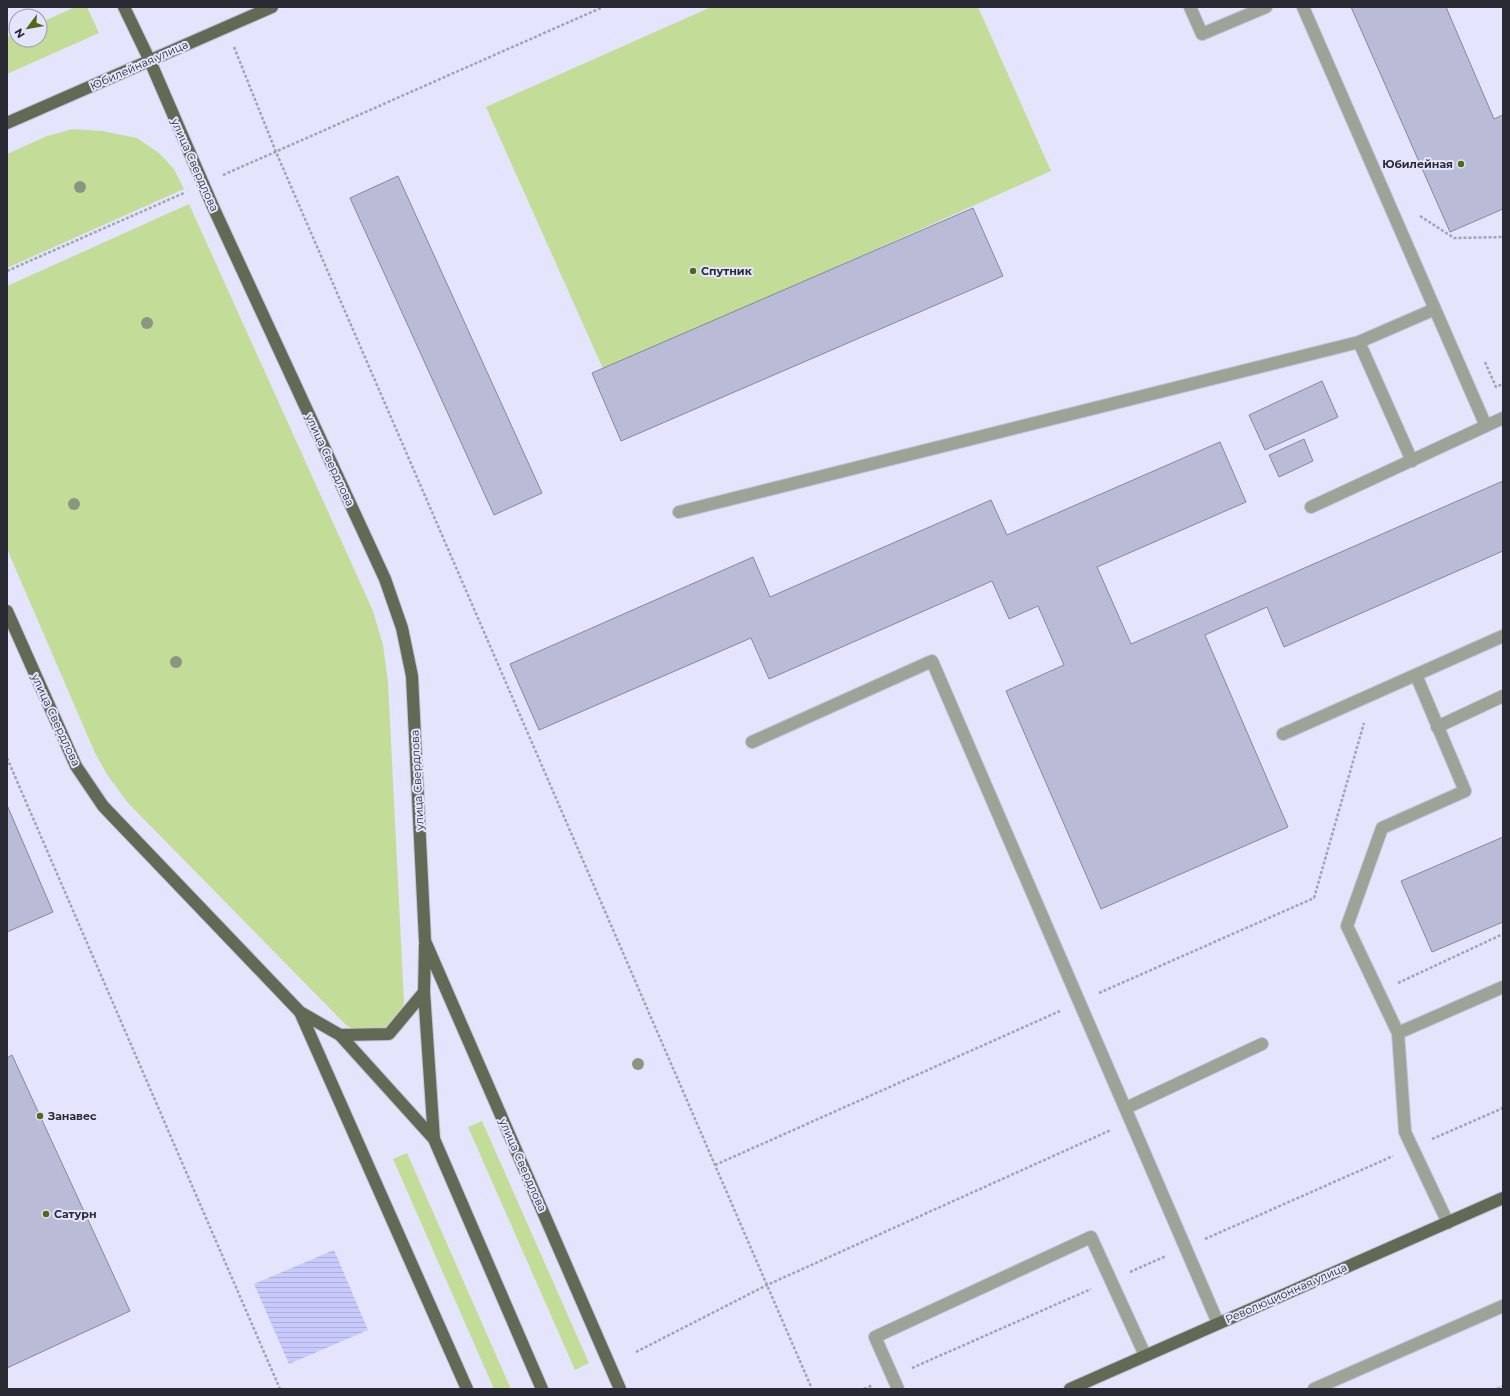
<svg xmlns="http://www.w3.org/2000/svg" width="1510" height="1396" viewBox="0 0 1510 1396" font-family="Montserrat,sans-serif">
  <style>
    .green { fill: #c3dd99 }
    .water { fill: url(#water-rules) }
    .building { fill: #babbd6; stroke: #8686a0 }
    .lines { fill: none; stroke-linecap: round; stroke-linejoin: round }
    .minor-casing { stroke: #c3c3d8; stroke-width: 14 }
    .major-casing { stroke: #c3c3d8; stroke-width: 14 }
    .path { stroke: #a2a3b5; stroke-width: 2.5; stroke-dasharray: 3 2; stroke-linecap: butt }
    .minor { stroke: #9ea397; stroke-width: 12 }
    .major { stroke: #626a55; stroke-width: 12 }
    .tree { fill: #8b9680 }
    .poi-dot { fill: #506919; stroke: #e4e5fc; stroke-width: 1.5 }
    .labels { text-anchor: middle; stroke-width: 4; stroke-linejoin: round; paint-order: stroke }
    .street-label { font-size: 11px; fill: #2a2a35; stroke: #e4e5fc }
    .poi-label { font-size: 11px; font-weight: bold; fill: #2a2a35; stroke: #e4e5fc; text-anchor: start }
  </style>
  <defs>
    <pattern id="water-rules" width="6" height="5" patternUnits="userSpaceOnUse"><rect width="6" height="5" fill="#c9cafc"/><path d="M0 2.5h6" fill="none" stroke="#adaed9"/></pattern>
  </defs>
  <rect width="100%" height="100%" fill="#e4e5fc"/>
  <path class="green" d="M75,7H87L99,33L7,74V37L16,33V40H40V23Z
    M711,7H978L1051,171L604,371L486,107Z
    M73,129L102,131L137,138L159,153L174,169L184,189L7,268V154L47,136Z
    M189,204L373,611L383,645L388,682L404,1002L402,1011L386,1030L359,1032L346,1025L128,803L108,776L95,753L7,549V286Z
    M482,1121L589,1363L575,1370L468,1127Z
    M407,1153L511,1389H494L393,1159Z"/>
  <path class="water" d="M334,1250L368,1330L289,1364L254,1284Z"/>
  <path class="building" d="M1351,7H1446L1494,119L1503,115V209L1450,232Z
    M398,176L542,493L494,515L350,198Z
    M973,208L1003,276L621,441L592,373Z
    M1322,381L1338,417L1265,450L1249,415Z
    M1304,439L1313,461L1279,477L1269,455Z
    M1220,442L1246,502L1097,567L1131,644L1503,481V551L1284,647L1267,607L1205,635L1288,827L1101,909L1006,691L1064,665L1038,606L1009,619L992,581L769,679L751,638L539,730L510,664L753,557L770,597L991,500L1007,535Z
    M7,805L53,912L7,932Z
    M1503,837V922L1432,952L1401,881Z
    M12,1055L130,1311L7,1368V1058Z"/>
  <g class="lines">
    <defs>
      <path id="minor" d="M1190,7L1202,34L1266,7
        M1303,7L1486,426
        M1359,342L1412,461
        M1311,507L1503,418
        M679,512L1359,342L1435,309
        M1416,675L1465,791L1382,828L1347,926L1398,1033L1405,1132L1448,1223
        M1437,727L1503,696
        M1283,734L1503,636
        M752,742L932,661L1218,1323
        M1398,1033L1503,987
        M1126,1108L1262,1044
        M898,1389L875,1337L1091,1237L1145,1355
        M1314,1389L1503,1306"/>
      <path id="major" d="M124,7L150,61L214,209L385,579L402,628L412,676L425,941L620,1389
        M7,123L272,7
        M7,611L76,766L103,806L300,1012L467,1389
        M424,992L434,1139
        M300,1012L340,1035L389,1034L424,992L425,945
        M340,1035L434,1139L542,1389
        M1070,1389L1503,1198"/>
    </defs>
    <use href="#minor" class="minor-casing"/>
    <use href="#major" class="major-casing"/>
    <path class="path" d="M234,47L276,152L812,1389
      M223,175L603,7
      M1420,216L1454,238L1503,237
      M7,271L184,193
      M1485,362L1496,387L1503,384
      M7,758L280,1389
      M1398,983L1503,934
      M1099,993L1314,898L1364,723
      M1432,1139L1503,1108
      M715,1165L1060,1011
      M1205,1239L1393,1156
      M1130,1272L1166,1256
      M636,1352L767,1285L1111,1130
      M912,1368L1091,1289
      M864,1389L873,1385
      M1497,1389L1503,1386"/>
    <use href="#minor" class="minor"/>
    <use href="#major" class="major"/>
  </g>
  <g class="tree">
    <circle cx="80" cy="187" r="6"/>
    <circle cx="147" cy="323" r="6"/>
    <circle cx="74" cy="504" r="6"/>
    <circle cx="176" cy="662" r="6"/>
    <circle cx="638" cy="1064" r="6"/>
  </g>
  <g class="poi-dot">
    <circle cx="1461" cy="164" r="4"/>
    <circle cx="693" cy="271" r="4"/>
    <circle cx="40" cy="1116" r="4"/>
    <circle cx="46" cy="1214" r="4"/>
  </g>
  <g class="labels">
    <g class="street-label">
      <text transform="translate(139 65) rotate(-24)" y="4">Юбилейная улица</text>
      <text transform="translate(195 165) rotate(66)" y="4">улица Свердлова</text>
      <text transform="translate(330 460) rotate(65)" y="4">улица Свердлова</text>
      <text transform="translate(56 720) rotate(65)" y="4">улица Свердлова</text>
      <text transform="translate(417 780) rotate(-93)" y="4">улица Свердлова</text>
      <text transform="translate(523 1165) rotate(66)" y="4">улица Свердлова</text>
      <text transform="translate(1286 1293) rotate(-24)" y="4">Революционная улица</text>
    </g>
    <g class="poi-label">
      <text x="1453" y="168" text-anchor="end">Юбилейная</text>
      <text x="701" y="275">Спутник</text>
      <text x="48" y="1120">Занавес</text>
      <text x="54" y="1218">Сатурн</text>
    </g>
  </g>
  <rect width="1510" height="1396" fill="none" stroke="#2a2a35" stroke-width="16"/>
  <g transform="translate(28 28) rotate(238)"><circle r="19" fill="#e4e5fc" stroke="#9a9aac"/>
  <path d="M0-3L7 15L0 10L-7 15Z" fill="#506919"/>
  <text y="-6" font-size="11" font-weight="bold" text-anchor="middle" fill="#2a2a35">N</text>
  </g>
</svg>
